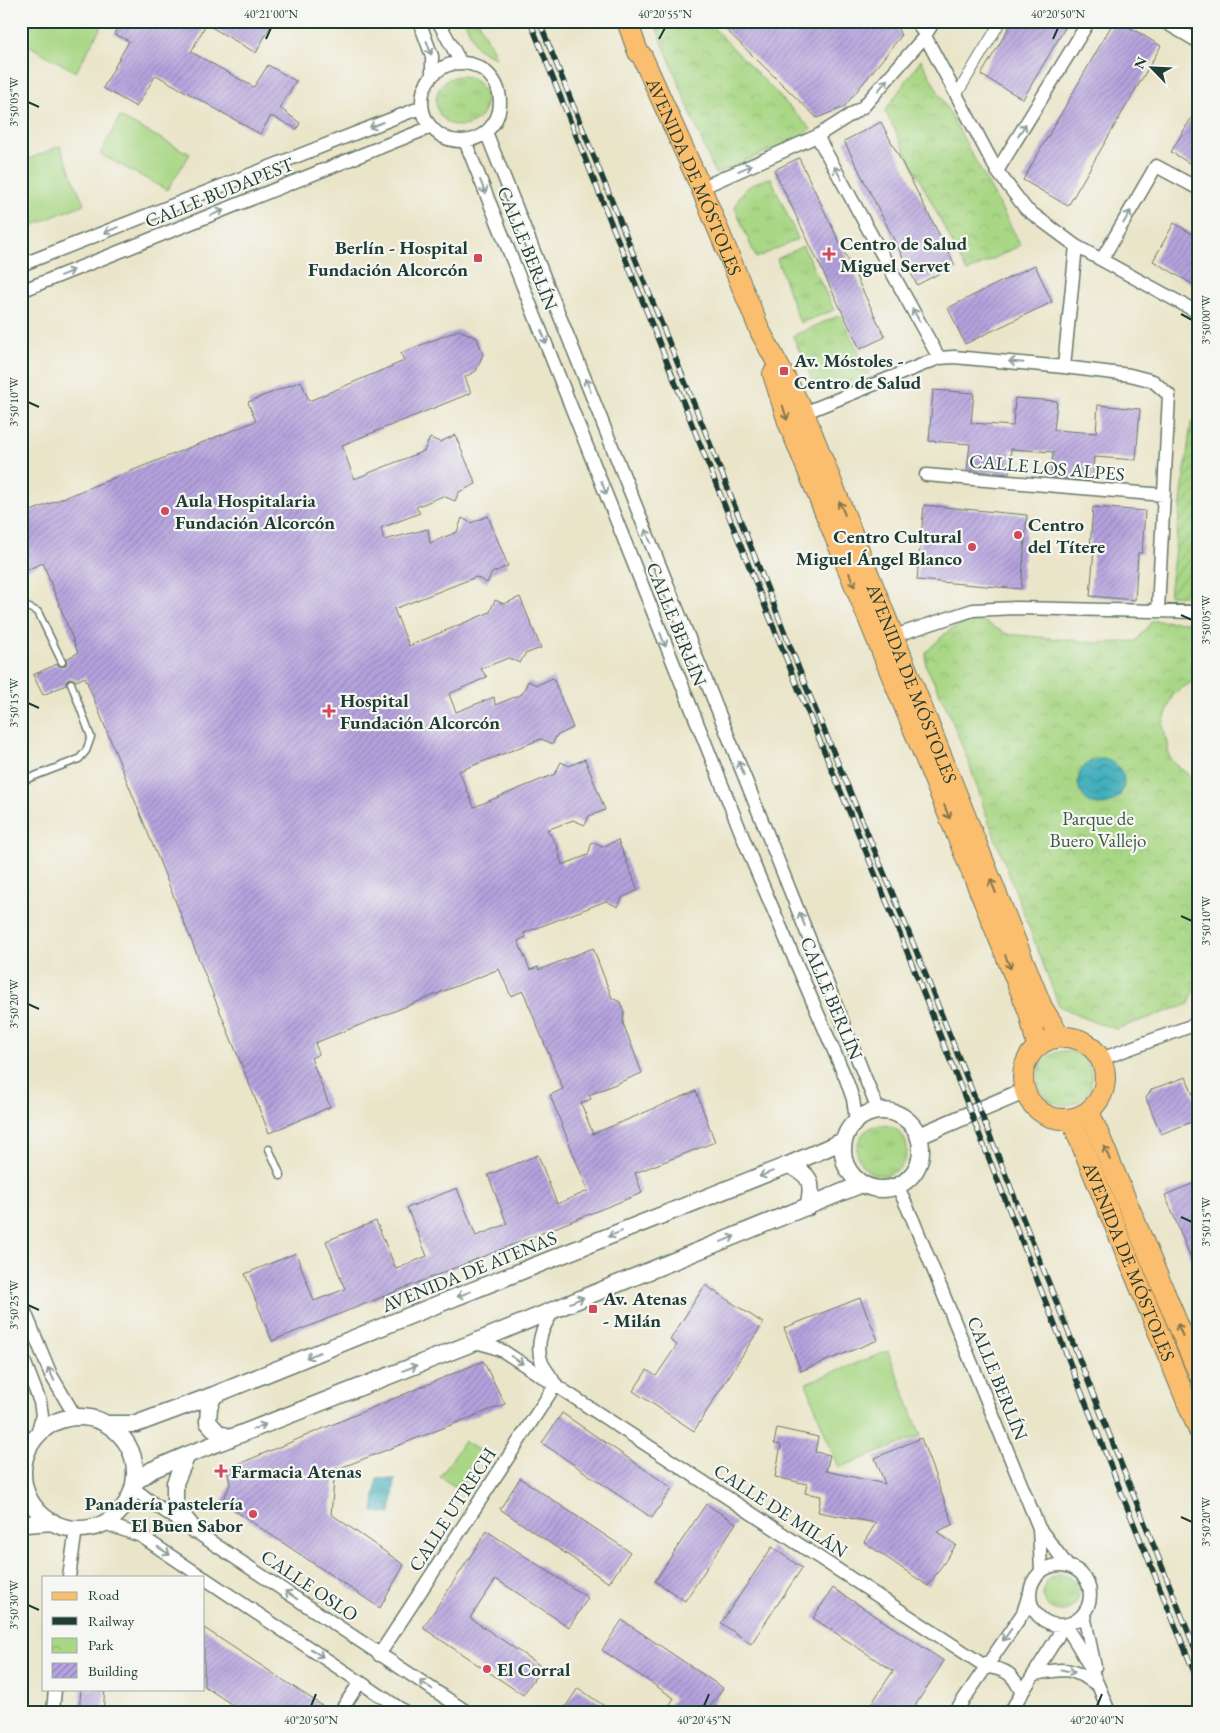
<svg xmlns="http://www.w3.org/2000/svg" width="1220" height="1733" viewBox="0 0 1220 1733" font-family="'EB Garamond',serif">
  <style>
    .grass { fill: url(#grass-tufts); stroke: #648a5c }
    .park { fill: url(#park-crowns); stroke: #648a5c }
    .garden { fill: url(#garden-furrows); stroke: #648a5c }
    .pitch { fill: #a9d785; stroke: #648a5c }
    .water { fill: url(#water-waves); stroke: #2f7678 }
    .building { fill: url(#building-hatch) }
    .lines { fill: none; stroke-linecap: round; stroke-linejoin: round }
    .service-casing { stroke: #667868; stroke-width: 9 }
    .pedestrian-casing { stroke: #667868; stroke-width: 12 }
    .minor-casing { stroke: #667868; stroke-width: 15 }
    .tertiary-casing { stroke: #667868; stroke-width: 19 }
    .primary-casing { stroke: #667868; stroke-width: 22 }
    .service { stroke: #fff; stroke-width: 6 }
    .pedestrian { stroke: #fff; stroke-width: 10 }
    .minor { stroke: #fff; stroke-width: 12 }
    .tertiary { stroke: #fff; stroke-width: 16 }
    .primary { stroke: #fbbe6e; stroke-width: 20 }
    .rail-casing { stroke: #1f3d34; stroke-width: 5.5 }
    .rail { stroke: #f6f6f2; stroke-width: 4; stroke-dasharray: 11; stroke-linecap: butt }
    .oneway { stroke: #8f9e9a }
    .oneway2 { stroke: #82774e }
    .ticks { fill: none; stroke: #1f3d34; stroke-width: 2 }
    .poi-dot { fill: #d1495b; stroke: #f6f6f2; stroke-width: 2 }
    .labels { text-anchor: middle; stroke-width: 4.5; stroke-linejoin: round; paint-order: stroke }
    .street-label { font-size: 19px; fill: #1f3d34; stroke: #f6f6f2 }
    .poi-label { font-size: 19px; font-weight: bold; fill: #1f3d34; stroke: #f6f6f2; text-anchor: start }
    .park-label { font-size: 19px; fill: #3b5c44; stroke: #f6f6f2 }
    .neatline { fill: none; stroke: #1f3d34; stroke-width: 2 }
    .ticks-label { font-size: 12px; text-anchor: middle; fill: #1f3d34 }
  </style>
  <defs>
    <pattern id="grass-tufts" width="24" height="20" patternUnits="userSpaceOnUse" patternTransform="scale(1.25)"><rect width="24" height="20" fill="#a9d785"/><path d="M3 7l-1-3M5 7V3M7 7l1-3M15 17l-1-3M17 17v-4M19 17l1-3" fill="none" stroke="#91b973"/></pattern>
    <pattern id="park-crowns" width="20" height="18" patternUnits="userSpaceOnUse" patternTransform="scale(1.25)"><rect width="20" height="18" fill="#a9d785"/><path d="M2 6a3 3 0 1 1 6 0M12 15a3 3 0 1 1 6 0" fill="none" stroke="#91b973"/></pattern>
    <pattern id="garden-furrows" width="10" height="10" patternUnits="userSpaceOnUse" patternTransform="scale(1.25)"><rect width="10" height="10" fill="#a9d785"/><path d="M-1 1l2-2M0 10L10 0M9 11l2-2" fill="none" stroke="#91b973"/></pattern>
    <pattern id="water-waves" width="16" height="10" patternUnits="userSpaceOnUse" patternTransform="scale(1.25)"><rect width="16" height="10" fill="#3faebb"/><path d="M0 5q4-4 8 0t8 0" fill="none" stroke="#348f99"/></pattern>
    <pattern id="building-hatch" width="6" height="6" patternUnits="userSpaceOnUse" patternTransform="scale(1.25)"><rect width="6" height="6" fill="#b5a2de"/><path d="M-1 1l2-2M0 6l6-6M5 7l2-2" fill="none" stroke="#9385b5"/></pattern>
  </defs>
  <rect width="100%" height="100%" fill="#f6f6f2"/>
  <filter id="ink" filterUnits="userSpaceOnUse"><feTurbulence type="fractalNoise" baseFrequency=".02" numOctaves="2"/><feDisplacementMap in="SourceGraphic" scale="10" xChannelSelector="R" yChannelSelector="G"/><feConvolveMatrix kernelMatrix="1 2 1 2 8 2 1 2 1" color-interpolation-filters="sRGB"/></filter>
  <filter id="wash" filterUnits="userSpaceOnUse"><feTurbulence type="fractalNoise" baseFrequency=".0096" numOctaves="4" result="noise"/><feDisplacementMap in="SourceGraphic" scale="20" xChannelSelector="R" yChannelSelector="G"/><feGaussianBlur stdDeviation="1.12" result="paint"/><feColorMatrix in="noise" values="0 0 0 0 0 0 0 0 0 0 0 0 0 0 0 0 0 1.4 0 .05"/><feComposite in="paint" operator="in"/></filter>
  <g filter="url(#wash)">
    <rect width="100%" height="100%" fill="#eae5c9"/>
    <path class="grass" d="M465,21H479C482,35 493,45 496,58L476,47Z
      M436 101a25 25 0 1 1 50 0a25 25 0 1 1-50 0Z
      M771,178L798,239L756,258L735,208C741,189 752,182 771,178Z
      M803,246L834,310L800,323L777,259Z
      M840,315L869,373C853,380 833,392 815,387L793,336Z
      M1038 1078a27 27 0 1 1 54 0a27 27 0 1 1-54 0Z
      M857 1150a25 25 0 1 1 50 0a25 25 0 1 1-50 0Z
      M1043 1593a18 18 0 1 1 36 0a18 18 0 1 1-36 0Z"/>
    <path class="park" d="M654,21H707L811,129L803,136L715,174Z
      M921,60L1021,245L967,272L885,111Z
      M977,618L1007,634L1100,643L1136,641L1152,621L1189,622L1198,678L1173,694L1163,724L1170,759L1192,778L1199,779V977L1189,1004L1116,1029L1094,1022L1059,1006L986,814L969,763L949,713L926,666V652L948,631Z"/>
    <path class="garden" d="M1199,419V597L1169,595L1191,423Z"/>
    <path class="pitch" d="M21,21H91L101,27L76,72L21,41Z
      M120,117L190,154L167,190L100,154Z
      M60,146L84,204L21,230V162Z
      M888,1351L921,1436L838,1468L806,1383Z
      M464,1441L483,1453L459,1489L440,1477Z"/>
    <path class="water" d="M1078 782a23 23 0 1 1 46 0a23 23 0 1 1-46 0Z
      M377,1478L395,1479L391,1514L373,1512Z"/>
    <g id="blocks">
      <path class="building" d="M121,21H131L142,28L145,21H273L256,53L206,24L191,52L254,87L268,65L296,81L280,108L300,123L297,129L271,116L260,134L156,75L136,107L103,88L129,41L114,34Z
        M717,21H895L901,36L844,107L817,118Z
        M1013,21H1069L1023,99L981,75Z
        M1114,21H1119L1161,46L1068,206L1023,180Z
        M1199,105V169L1171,152Z
        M881,122L955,265L917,285L844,141Z
        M799,158L885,337L860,349L774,170Z
        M1174,223L1199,238V288L1153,261Z
        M1035,265L1052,302L965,344L948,308Z
        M459,330L477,338L483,354L476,371L465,377L471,393L342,445L354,479L424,451L430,438L440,442L455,435L476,484L459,492L455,501L443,496L416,507L420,513L381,528L384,540L428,529L430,543L457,532L462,518L471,523L488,516L508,566L492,573L487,583L476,577L394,609L409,646L490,612L495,600L504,604L520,597L541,648L525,654L520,663L508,658L481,669L487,677L449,694L456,712L494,697L495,705L522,694L528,681L537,685L553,678L573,728L556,736L553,744L541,739L459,771L474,807L555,774L561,762L569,766L585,759L605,810L589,816L585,825L573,820L547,830L557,845L562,865L588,855L592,842L602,847L618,840L638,890L622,898L618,907L606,901L524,933L526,937L518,941L530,970L538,967L539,970L593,948L612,998L620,1002L624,1012L623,1023L642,1073L589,1095L591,1099L581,1103L593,1134L696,1091L715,1142L635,1173L642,1193L272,1341L245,1274L296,1253L314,1301L345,1289L326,1241L376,1221L396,1269L427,1256L407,1208L457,1188L476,1236L507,1224L488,1175L538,1155L557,1204L588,1191L550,1095L563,1089L523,991L511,996L499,969L315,1043L319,1054L311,1058L330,1107L269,1133L85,677L76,681L72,678L69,679L66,682V685L43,695L33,675L57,664L61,667L65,666L67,663L66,659L78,653L43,563L21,572V515L256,421L248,402L301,381L309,401L404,361L401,353Z
        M933,390L974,393L971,423L1013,426L1015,398L1057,401L1054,430L1096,433L1098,405L1140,409L1136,460L1094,457L1092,481L1051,477L1053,452L1011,449L1009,474L967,470L970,444L929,441Z
        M924,505L1027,515L1021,589L917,580Z
        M1093,507L1145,511L1142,553H1138L1135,600L1090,596L1094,549H1090Z
        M1186,1077L1199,1110V1119L1161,1134L1146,1098L1152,1089Z
        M1199,1181V1275H1198L1165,1195Z
        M705,1285L763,1323L694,1431L633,1391L647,1370L656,1376L677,1345L670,1340Z
        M860,1298L878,1340L801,1371L784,1328Z
        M483,1361L505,1404L335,1470L331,1514L404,1565L380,1608L222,1502L230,1485L227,1469Z
        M562,1413L672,1488L652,1518L542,1443Z
        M777,1428L818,1437L815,1452L830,1455L826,1471L885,1484L875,1458L921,1438L953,1524L937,1532L956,1545L928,1586L864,1542L876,1523L818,1512L821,1496L805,1493L807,1484L775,1477L781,1445L774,1444Z
        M520,1478L630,1552L609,1583L500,1509Z
        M706,1504L736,1523L685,1601L655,1581Z
        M487,1531L588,1598L569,1627L496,1579L470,1618L542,1667L523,1695L423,1628Z
        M772,1547L802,1568L751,1644L721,1623Z
        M833,1588L944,1661L911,1712H866L893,1671L813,1618Z
        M622,1620L723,1688L707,1712H665L674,1698L602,1650Z
        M204,1628L332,1712H243L204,1686Z
        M578,1688L613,1712H562Z
        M81,1689H105L103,1712H79Z"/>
    </g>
  </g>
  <g filter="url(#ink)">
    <use href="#blocks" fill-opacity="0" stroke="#667868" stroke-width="1"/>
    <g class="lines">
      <defs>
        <path id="service" d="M21,604L38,612L62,662
          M27,779L79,759L86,751L91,737L71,683
          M269,1149L281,1176"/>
        <path id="pedestrian" d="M957,94L1001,21"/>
        <path id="minor" d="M419,21L432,56V76
          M438,21L461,63
          M917,21L997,171L1026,209L1076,246L1199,313
          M1163,21L1199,42
          M422 102a39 39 0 1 1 78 0a39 39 0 1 1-78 0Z
          M486,132L878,1110
          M817,136L939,358
          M465,141L754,865L846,1079L853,1099L856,1120
          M997,171L1089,21
          M701,188L817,136L863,107L925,36L934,21
          M1102,259L1156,166L1199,189
          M21,265L422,107
          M21,291L431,127
          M1064,367L1076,246
          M804,413L939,358L954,357L1064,367L1130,375L1153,381L1169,395L1158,610
          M926,475L1164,495
          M894,636L973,610L1016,608L1199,612
          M1101,1059L1199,1023
          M898,1187L913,1220L1039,1528L1067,1565
          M21,1302L51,1375L75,1416
          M475,1342L490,1346L503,1351L985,1666C1007,1670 1013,1673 1022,1694
          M21,1353L40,1402L42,1415L37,1435
          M553,1380C550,1375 545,1369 542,1363C534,1343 544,1325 554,1310
          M133,1488L154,1504L467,1712
          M104,1523L141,1536L202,1577
          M1039,1528L1041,1571
          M1030 1595a30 30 0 1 1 60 0a30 30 0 1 1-60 0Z
          M69,1577L76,1529
          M204,1578L405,1712
          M1084,1615L1095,1667
          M1064,1625C1084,1651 1097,1681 1109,1712
          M379,1655L556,1384
          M1035,1674C1064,1668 1071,1667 1096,1684
          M53,1712L55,1689
          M340,1712L360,1682
          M955,1712L1023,1613L1029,1594
          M1010,1712L1058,1636L1061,1625"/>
        <path id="tertiary" d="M843 1150a39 39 0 1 1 78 0a39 39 0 1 1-78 0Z
          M919,1136L1024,1091
          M788,1165C811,1174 814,1183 808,1207
          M214,1395L209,1407L208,1422L218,1433L231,1438
          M23 1473a56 56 0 1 1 112 0a56 56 0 1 1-112 0Z
          M108,1424H136L214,1395L431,1307L788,1165L843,1141
          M187,1455L175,1483V1506L194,1530
          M135,1482L152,1470L187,1455L475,1342L862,1184
          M21,1525L26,1524L53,1522"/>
        <g id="primary">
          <path id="s1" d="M627,21L638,52L642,56L701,188L761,333L804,413L1042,1007L1060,1036"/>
          <path d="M773,374L788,422L1029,1012L1037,1046"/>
          <circle cx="1064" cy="1078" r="41"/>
          <path d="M1089,1111L1199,1375"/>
          <path id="s2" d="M1071,1119L1199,1431"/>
        </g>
      </defs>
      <use href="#service" class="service-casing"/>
      <use href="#pedestrian" class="pedestrian-casing"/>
      <use href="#minor" class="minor-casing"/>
      <use href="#tertiary" class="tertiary-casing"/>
      <use href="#primary" class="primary-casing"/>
      <use href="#service" class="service"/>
      <use href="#pedestrian" class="pedestrian"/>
      <use href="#minor" class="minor"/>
      <use href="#tertiary" class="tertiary"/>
      <use href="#primary" class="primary"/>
      <defs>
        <path id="rail" d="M530,21L800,693L900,934L1125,1502L1199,1684
          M539,21L713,451L807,689L907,928L1199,1659"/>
      </defs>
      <use href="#rail" class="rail-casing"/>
      <use href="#rail" class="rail"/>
    </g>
    <defs><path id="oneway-shaft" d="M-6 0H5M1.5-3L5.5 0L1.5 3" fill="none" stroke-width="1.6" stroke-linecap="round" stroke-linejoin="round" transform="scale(1.25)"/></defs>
    <g class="oneway">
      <use href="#oneway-shaft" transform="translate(429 48) rotate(71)"/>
      <use href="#oneway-shaft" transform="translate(883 85) rotate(-49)"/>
      <use href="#oneway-shaft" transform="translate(376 125) rotate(158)"/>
      <use href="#oneway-shaft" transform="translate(1022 130) rotate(-59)"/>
      <use href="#oneway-shaft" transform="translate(745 168) rotate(-24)"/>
      <use href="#oneway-shaft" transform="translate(838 173) rotate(-119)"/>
      <use href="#oneway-shaft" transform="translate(483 187) rotate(68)"/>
      <use href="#oneway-shaft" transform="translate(217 213) rotate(-22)"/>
      <use href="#oneway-shaft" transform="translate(1127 217) rotate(-60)"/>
      <use href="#oneway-shaft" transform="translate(111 230) rotate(158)"/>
      <use href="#oneway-shaft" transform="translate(67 273) rotate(-22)"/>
      <use href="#oneway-shaft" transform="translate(916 315) rotate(-119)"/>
      <use href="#oneway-shaft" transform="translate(544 337) rotate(68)"/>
      <use href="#oneway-shaft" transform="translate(1016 362) rotate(-175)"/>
      <use href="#oneway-shaft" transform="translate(588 385) rotate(-112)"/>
      <use href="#oneway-shaft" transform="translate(604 488) rotate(69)"/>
      <use href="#oneway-shaft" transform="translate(648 536) rotate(-112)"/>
      <use href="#oneway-shaft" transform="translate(663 640) rotate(68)"/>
      <use href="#oneway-shaft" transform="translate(741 768) rotate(-112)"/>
      <use href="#oneway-shaft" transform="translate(802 919) rotate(-112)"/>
      <use href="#oneway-shaft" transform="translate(766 1174) rotate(158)"/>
      <use href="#oneway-shaft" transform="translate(615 1234) rotate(158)"/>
      <use href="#oneway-shaft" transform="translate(728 1239) rotate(-22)"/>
      <use href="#oneway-shaft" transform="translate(464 1294) rotate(159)"/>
      <use href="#oneway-shaft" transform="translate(577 1300) rotate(-22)"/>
      <use href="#oneway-shaft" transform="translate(313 1355) rotate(158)"/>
      <use href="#oneway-shaft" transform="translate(517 1360) rotate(32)"/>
      <use href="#oneway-shaft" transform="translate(410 1368) rotate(-21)"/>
      <use href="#oneway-shaft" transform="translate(51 1374) rotate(-116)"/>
      <use href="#oneway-shaft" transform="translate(259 1427) rotate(-21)"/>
      <use href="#oneway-shaft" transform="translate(164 1551) rotate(33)"/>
      <use href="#oneway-shaft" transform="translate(291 1595) rotate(-146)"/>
      <use href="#oneway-shaft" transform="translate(1007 1635) rotate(125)"/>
      <use href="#oneway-shaft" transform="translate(317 1653) rotate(34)"/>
      <use href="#oneway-shaft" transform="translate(1068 1671) rotate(11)"/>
      <use href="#oneway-shaft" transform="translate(426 1685) rotate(-147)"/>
    </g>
    <g class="oneway2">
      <use href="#oneway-shaft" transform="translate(785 413) rotate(73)"/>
      <use href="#oneway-shaft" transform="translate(842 508) rotate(-112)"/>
      <use href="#oneway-shaft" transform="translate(852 580) rotate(68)"/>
      <use href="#oneway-shaft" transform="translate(947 812) rotate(68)"/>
      <use href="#oneway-shaft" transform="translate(993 886) rotate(-112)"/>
      <use href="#oneway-shaft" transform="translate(1008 962) rotate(68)"/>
      <use href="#oneway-shaft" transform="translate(1107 1153) rotate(-113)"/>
      <use href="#oneway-shaft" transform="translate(1180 1330) rotate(-113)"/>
    </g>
  </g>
  <path class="ticks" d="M266,39L271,28M659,39L665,28M1053,39L1058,28M28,102L39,107M1181,314L1192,320M28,402L39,407M1181,615L1192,620M28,703L39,708M1181,916L1192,921M28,1004L39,1009M1181,1217L1192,1222M28,1305L39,1310M1181,1517L1192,1522M28,1605L39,1610M311,1706L316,1694M704,1706L709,1694M1097,1706L1102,1694"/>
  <g class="poi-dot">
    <path d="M826.5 246.5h5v5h5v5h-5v5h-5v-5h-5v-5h5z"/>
    <rect x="473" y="253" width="10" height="10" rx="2.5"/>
    <rect x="779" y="366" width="10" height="10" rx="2.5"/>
    <circle cx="165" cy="511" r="5"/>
    <circle cx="1018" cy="535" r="5"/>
    <circle cx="972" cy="547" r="5"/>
    <path d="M326.5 703.5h5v5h5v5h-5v5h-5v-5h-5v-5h5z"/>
    <rect x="588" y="1304" width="10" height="10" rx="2.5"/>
    <path d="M218.5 1463.5h5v5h5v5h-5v5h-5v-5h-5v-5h5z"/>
    <circle cx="253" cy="1514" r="5"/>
    <circle cx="487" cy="1669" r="5"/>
  </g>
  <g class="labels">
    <g class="street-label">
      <text dy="7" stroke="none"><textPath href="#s1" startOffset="170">AVENIDA DE MÓSTOLES</textPath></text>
      <text transform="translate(219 192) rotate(-22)" y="7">CALLE BUDAPEST</text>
      <text transform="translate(528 248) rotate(68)" y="7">CALLE BERLÍN</text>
      <text transform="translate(1047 467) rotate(5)" y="7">CALLE LOS ALPES</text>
      <text transform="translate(677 624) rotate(68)" y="7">CALLE BERLÍN</text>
      <text dy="7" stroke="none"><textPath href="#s1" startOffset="722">AVENIDA DE MÓSTOLES</textPath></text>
      <text transform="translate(832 998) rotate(67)" y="7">CALLE BERLÍN</text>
      <text dy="7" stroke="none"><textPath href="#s2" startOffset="154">AVENIDA DE MÓSTOLES</textPath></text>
      <text transform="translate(469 1271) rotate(-22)" y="7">AVENIDA DE ATENAS</text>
      <text transform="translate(998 1378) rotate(68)" y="7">CALLE BERLÍN</text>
      <text transform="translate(452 1509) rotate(-57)" y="7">CALLE UTRECH</text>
      <text transform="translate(781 1510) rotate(33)" y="7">CALLE DE MILÁN</text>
      <text transform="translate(310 1585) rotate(34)" y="7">CALLE OSLO</text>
    </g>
    <g class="poi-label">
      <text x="840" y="250">Centro de Salud<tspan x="840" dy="22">Miguel Servet</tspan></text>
      <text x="468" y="254" text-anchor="end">Berlín - Hospital<tspan x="468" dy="22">Fundación Alcorcón</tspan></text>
      <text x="794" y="367">Av. Móstoles -<tspan x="794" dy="22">Centro de Salud</tspan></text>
      <text x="175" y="507">Aula Hospitalaria<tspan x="175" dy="22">Fundación Alcorcón</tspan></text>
      <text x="1028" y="531">Centro<tspan x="1028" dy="22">del Títere</tspan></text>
      <text x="962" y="543" text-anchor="end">Centro Cultural<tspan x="962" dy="22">Miguel Ángel Blanco</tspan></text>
      <text x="340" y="707">Hospital<tspan x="340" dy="22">Fundación Alcorcón</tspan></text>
      <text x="603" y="1305">Av. Atenas<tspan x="603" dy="22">- Milán</tspan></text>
      <text x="231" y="1478">Farmacia Atenas</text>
      <text x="243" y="1510" text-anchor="end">Panadería pastelería<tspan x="243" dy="22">El Buen Sabor</tspan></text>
      <text x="497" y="1676">El Corral</text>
    </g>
    <g class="park-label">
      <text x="1098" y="825">Parque de<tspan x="1098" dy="22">Buero Vallejo</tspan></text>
    </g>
  </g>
  <rect width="1220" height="1733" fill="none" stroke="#f6f6f2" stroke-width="55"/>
  <rect x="42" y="1576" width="162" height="115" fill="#f6f6f2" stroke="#a0aca6"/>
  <rect x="52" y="1592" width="25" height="8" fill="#fbbe6e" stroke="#a0aca6"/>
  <text x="88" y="1600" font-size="15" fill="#1f3d34">Road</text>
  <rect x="52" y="1617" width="25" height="8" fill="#1f3d34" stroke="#a0aca6"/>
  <text x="88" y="1626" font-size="15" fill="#1f3d34">Railway</text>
  <rect x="52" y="1638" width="25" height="15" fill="url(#park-crowns)" stroke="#a0aca6"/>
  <text x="88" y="1650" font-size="15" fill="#1f3d34">Park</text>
  <rect x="52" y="1663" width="25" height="15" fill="url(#building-hatch)" stroke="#a0aca6"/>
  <text x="88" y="1676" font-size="15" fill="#1f3d34">Building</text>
  <g transform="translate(1152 68) rotate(294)" stroke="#f6f6f2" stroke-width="4" paint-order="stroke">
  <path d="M0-4L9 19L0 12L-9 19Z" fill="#1f3d34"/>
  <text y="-8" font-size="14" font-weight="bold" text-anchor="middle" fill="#1f3d34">N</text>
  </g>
  <rect x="28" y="28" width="1164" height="1678" class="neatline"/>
  <g class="ticks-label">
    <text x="271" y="18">40°21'00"N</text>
    <text x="665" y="18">40°20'55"N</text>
    <text x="1058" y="18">40°20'50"N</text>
    <text transform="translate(14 102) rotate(-90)" y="4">3°50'05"W</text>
    <text transform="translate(1206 320) rotate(-90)" y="4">3°50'00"W</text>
    <text transform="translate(14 402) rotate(-90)" y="4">3°50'10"W</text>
    <text transform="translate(1206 620) rotate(-90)" y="4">3°50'05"W</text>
    <text transform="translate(14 703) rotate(-90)" y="4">3°50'15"W</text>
    <text transform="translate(1206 921) rotate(-90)" y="4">3°50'10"W</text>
    <text transform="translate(14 1004) rotate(-90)" y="4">3°50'20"W</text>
    <text transform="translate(1206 1222) rotate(-90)" y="4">3°50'15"W</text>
    <text transform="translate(14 1305) rotate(-90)" y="4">3°50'25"W</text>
    <text transform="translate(1206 1522) rotate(-90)" y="4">3°50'20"W</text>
    <text transform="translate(14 1605) rotate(-90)" y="4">3°50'30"W</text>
    <text x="311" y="1724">40°20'50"N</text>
    <text x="704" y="1724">40°20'45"N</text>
    <text x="1097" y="1724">40°20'40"N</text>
  </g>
</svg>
